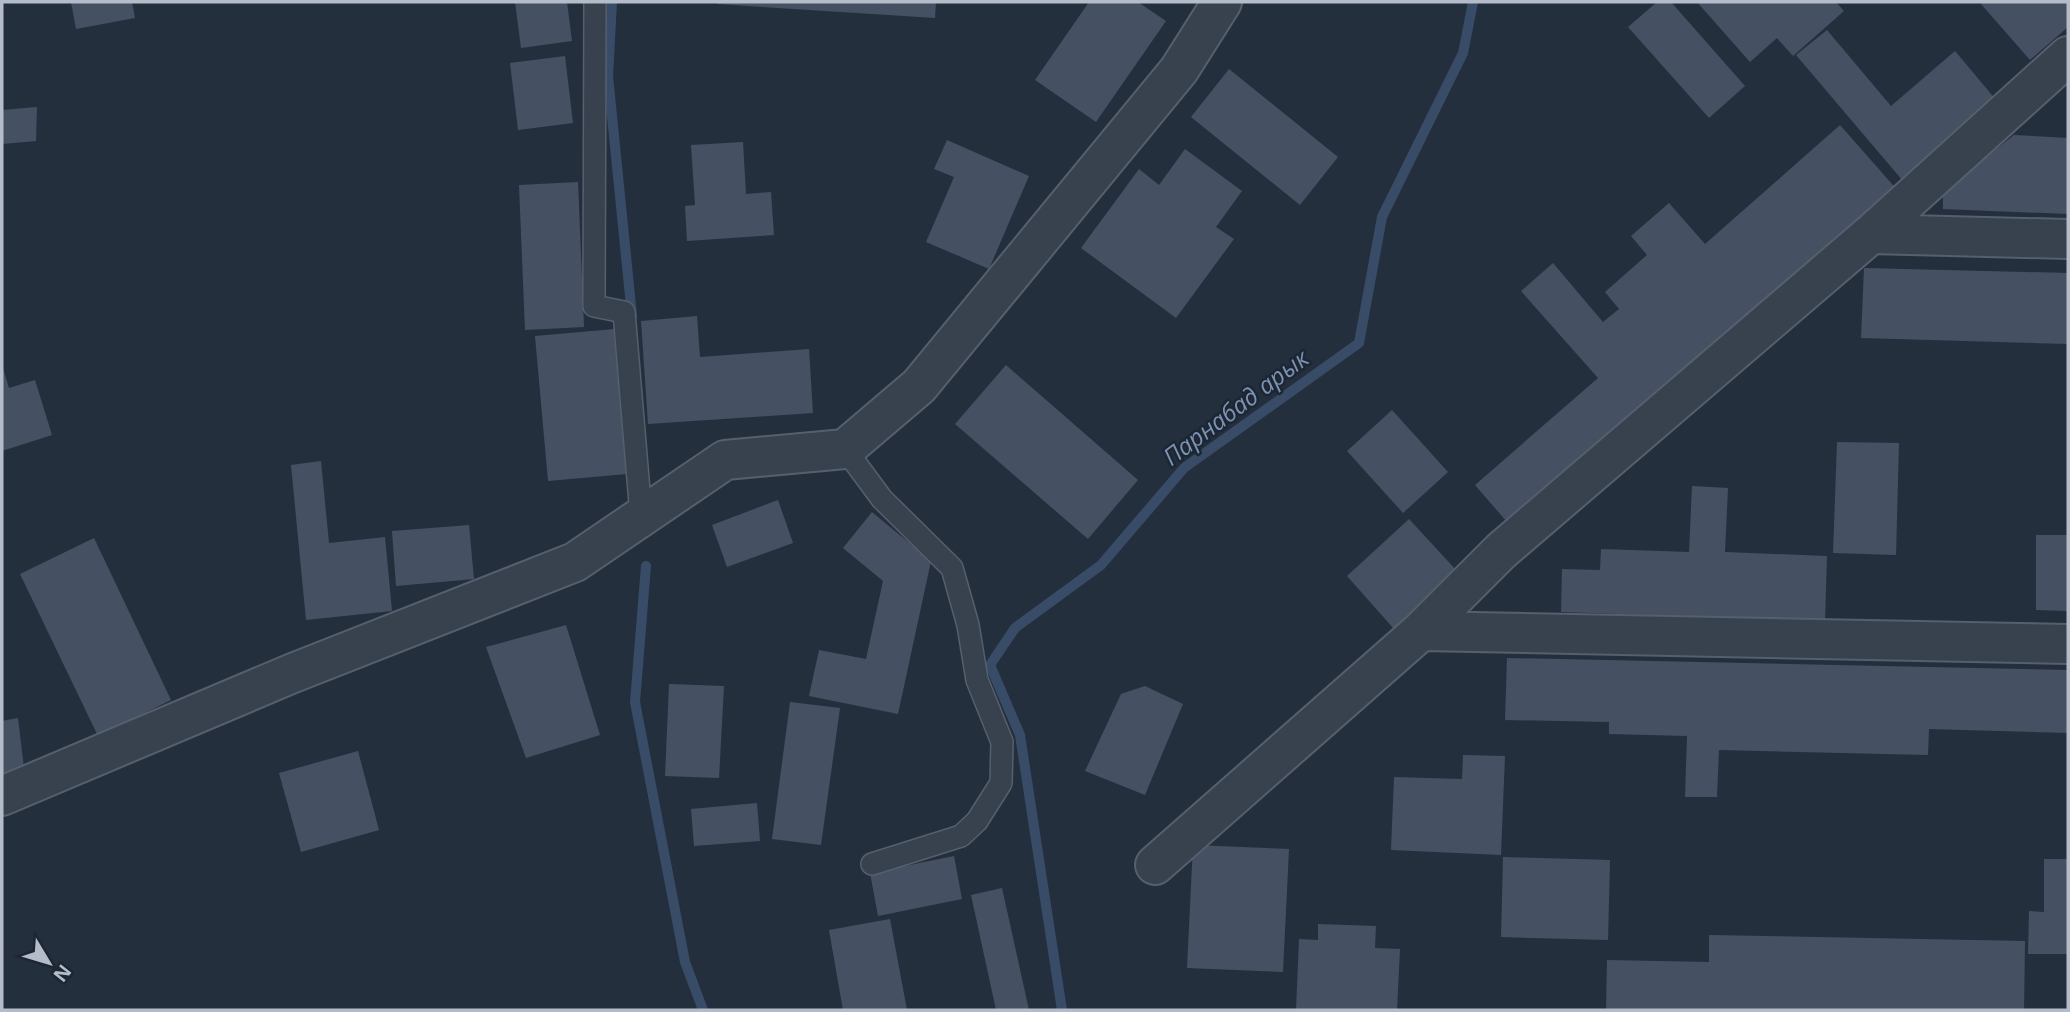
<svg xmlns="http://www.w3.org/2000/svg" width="2070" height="1012" viewBox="0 0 2070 1012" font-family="'Open Sans',sans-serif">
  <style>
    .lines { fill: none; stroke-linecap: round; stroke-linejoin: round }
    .stream { stroke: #394c67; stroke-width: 10 }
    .building { fill: #455162 }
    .service-casing { stroke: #565f6c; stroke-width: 24 }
    .minor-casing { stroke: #565f6c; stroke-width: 42 }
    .service { stroke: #38414e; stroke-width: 21 }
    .minor { stroke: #38414e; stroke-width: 38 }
    .labels { text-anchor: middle; stroke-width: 5; stroke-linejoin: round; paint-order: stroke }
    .water-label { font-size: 24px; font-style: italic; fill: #7c92b1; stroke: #1d2633 }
  </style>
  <rect width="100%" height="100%" fill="#242f3e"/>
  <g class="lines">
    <path class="stream" d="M612,2L608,76L632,316
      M646,566L635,702L685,962L703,1010
      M1062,1010L1020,735L990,665L1015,628L1101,565L1184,468L1359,343L1382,217L1463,53L1473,2"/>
  </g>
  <path class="building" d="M71,2H132L135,18L76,29Z
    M515,2H567L572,41L521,48Z
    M717,2H936L935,18L717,4Z
    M1089,2H1138L1166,21L1096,122L1035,80Z
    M1657,2H1671L1745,86L1709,118L1628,27Z
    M1697,2H1836L1844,11L1793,56L1777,38L1750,62Z
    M1984,2H2068V27L2030,60L1981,4Z
    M1827,30L1891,106L1955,51L1997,101L1903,181L1796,55Z
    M565,56L573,123L518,130L510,63Z
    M1229,69L1338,157L1300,205L1191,117Z
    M37,107L36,141L2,144V110Z
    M1840,125L1899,192L1513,529L1475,485L1598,378L1521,291L1553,263L1603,322L1619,309L1605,292L1647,255L1631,236L1669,203L1705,244Z
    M2014,135L2068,138V214L1943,209V191Z
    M947,140L1029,176L989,269L926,242L954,177L934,169Z
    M743,142L746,194L771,192L774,235L687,241L685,206L695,205L691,145Z
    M1185,149L1242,191L1216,227L1234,239L1176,318L1081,248L1139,169L1159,185Z
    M578,182L584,327L525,330L519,185Z
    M1864,268L2068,273V344L1861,338Z
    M697,316L700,357L809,349L813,413L648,424L641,321Z
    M615,329L627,474L548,481L535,336Z
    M2,365L9,388L35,380L52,435L2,451Z
    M1006,365L1138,480L1088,539L955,424Z
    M1392,410L1448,472L1403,513L1347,451Z
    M1837,442L1899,443L1896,555L1833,553Z
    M321,461L329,543L385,537L392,611L306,620L291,465Z
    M1692,486L1728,488L1725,552L1827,556L1825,621L1561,612L1562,569L1600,570L1601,549L1689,552Z
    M778,500L793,543L727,567L712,525Z
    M872,512L931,561L898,714L809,696L819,650L866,659L883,581L843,548Z
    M1409,519L1457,571L1394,629L1347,576Z
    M469,525L474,579L396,586L392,531Z
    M2036,535H2068V611L2036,610Z
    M94,538L171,700L98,736L20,574Z
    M566,625L600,735L526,758L486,647Z
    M1507,658L2068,670V733L1929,729L1928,755L1719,750L1717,797H1685L1687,736L1609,734V722L1505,720Z
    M669,684L724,686L719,778L665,776Z
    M1145,686L1183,704L1145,795L1085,771L1121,694Z
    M790,702L840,708L821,845L772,839Z
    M18,718L24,768L2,775V721Z
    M358,751L379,830L301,852L279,773Z
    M1463,755L1505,756L1501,855L1391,850L1394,777L1462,779Z
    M757,803L760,841L694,846L691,809Z
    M1193,845L1289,849L1283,972L1187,968Z
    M954,856L962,899L878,916L870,873Z
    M1503,857L1610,860L1608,940L1501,937Z
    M2044,859H2068V954H2028L2029,911L2044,912Z
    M1002,888L1029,1010H996L971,895Z
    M890,919L907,1010H843L829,930Z
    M1318,924L1376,926L1375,948L1400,949L1397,1010H1296L1299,939L1318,940Z
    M1709,935L2025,941L2024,1010H1606L1607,960L1709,962Z"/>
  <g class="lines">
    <defs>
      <path id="service" d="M595,2L594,306L624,312L641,515
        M845,449L882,499L952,568L968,625L977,680L1002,742L1001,783L977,821L961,836L872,864"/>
      <path id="minor" d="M1871,234L2068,239
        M1421,631L2068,644
        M2,796L293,673L575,562L725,460L845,449L919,386L1179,70L1222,2
        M1155,865L1421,631L1501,551L1871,234L2068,56"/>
    </defs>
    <use href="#service" class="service-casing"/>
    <use href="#minor" class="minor-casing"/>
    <use href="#service" class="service"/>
    <use href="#minor" class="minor"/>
  </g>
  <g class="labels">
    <g class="water-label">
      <text transform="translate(1236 408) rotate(-37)" y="8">Парнабад арык</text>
    </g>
  </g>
  <rect width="2070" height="1012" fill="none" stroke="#b4bcc9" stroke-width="7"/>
  <g transform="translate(49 963) rotate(128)" stroke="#1d2633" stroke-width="5" paint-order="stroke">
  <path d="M0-5L12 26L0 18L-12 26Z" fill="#b4bcc9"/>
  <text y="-10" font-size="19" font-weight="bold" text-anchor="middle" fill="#b4bcc9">N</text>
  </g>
</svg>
